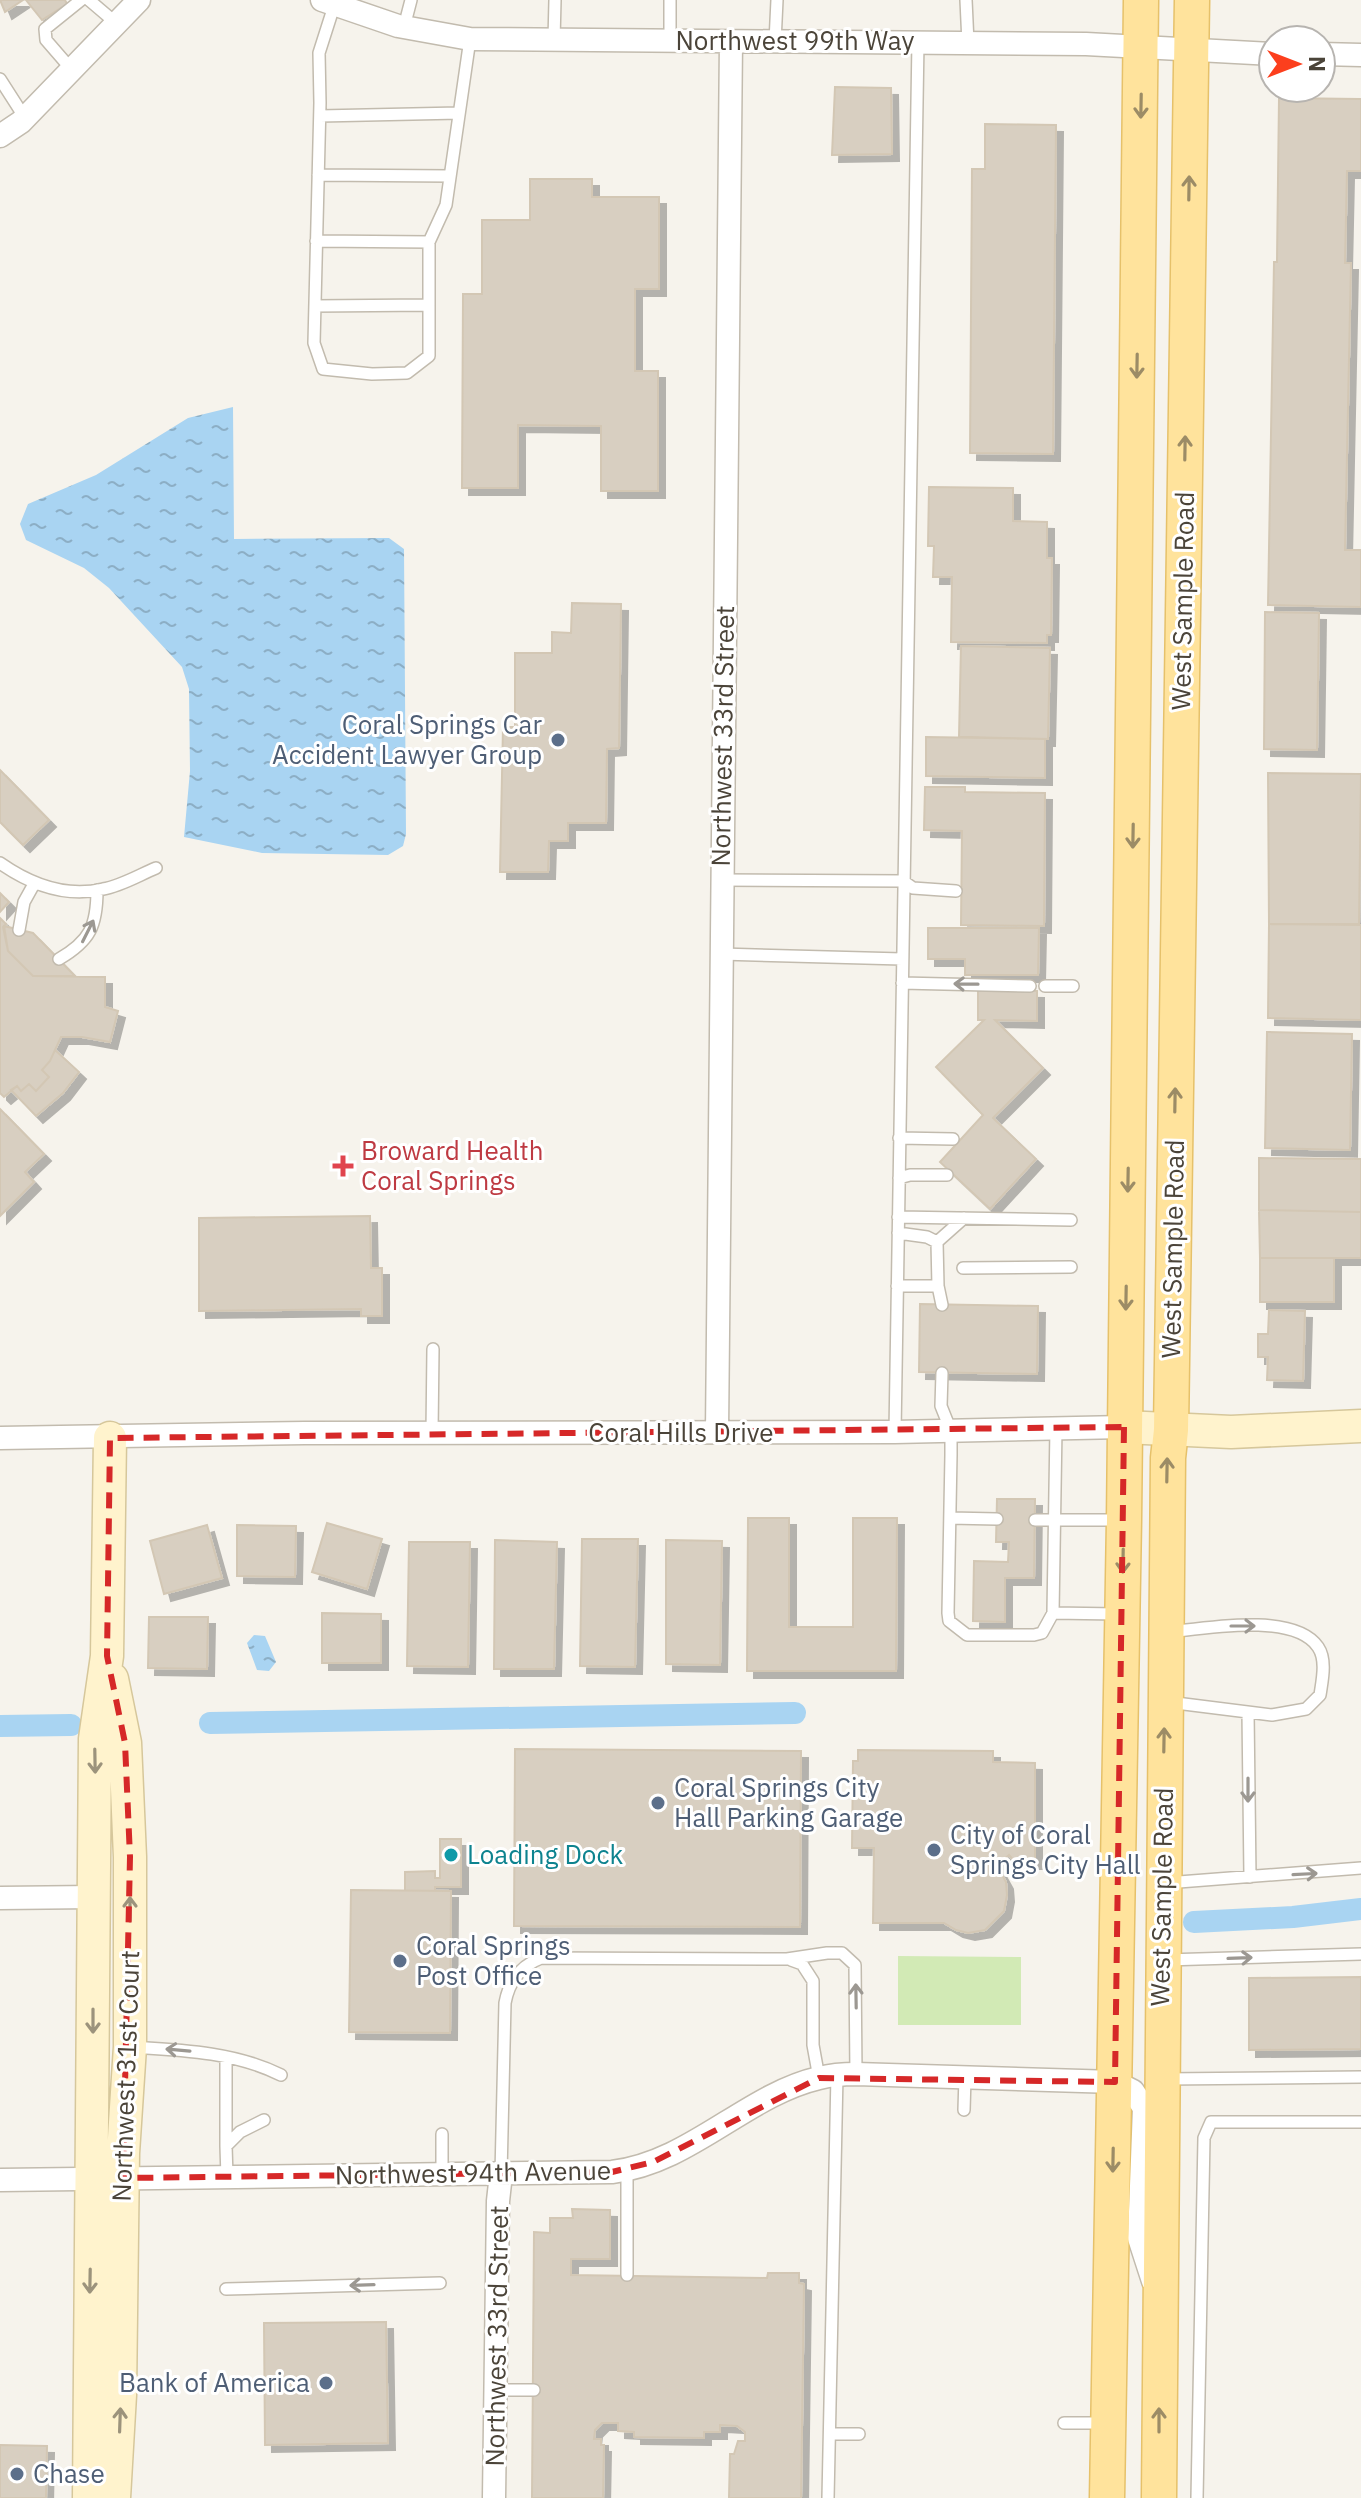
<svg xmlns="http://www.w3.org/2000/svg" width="1361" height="2498" viewBox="0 0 1361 2498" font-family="'IBM Plex Sans',sans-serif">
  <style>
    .grass { fill: #d2eab5 }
    .water { fill: url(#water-ripples) }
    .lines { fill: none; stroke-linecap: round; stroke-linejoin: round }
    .canal { stroke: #a9d4f2; stroke-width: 22 }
    .building { fill: #d8cfc1; stroke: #d3c7b4; stroke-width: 2; filter: url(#shadow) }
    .lane-casing { stroke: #c2bbae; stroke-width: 14 }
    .street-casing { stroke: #c2bbae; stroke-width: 25 }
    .secondary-casing { stroke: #d6c79b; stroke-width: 35 }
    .primary-casing { stroke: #e6c16a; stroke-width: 37 }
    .lane { stroke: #fff; stroke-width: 11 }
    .street { stroke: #fff; stroke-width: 22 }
    .secondary { stroke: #fff3cd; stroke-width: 32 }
    .primary { stroke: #ffe39c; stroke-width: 34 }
    .oneway { stroke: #9c8c66 }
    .oneway2 { stroke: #9c9892 }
    .oneway3 { stroke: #9c937c }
    .marked { fill: none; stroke: #d62828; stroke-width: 6; stroke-dasharray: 16 10; stroke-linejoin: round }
    .service-dot { fill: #5c6f8a; stroke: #fff; stroke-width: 3 }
    .health-dot { fill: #e0444e; stroke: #fff; stroke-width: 3 }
    .culture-dot { fill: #0f9aa8; stroke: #fff; stroke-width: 3 }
    .labels { text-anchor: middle; stroke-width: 6; stroke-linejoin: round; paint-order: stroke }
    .street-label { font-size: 26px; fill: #4b4439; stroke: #fff }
    .service-label { font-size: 26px; fill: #4e5e75; stroke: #fff; text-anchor: start }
    .health-label { font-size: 26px; fill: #be3a42; stroke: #fff; text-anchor: start }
    .culture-label { font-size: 26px; fill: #0d838f; stroke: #fff; text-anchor: start }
  </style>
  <defs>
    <pattern id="water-ripples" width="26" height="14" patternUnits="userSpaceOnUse" patternTransform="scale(2)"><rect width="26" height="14" fill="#a9d4f2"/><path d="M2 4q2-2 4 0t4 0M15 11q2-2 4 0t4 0" fill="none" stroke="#8caec5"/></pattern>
    <filter id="shadow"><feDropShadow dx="7" dy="7" stdDeviation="0" flood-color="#0004"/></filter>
  </defs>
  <rect width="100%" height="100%" fill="#f6f3ec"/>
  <path class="grass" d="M898,1956L1021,1957V2025H898Z"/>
  <path class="water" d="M233,407L234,539L389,538L404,549L406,834L403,846L388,855L262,853L184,837L190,771L189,689L182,667L109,588L84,568L26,540L20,524L28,504L96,475L188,418Z
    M254,1635L265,1636L276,1662L269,1671L257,1670L247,1643Z"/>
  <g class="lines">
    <path class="canal" d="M210,1723L795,1713
      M0,1726L71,1725
      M1194,1922L1293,1917L1361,1909"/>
  </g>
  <path class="building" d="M0,0H23L5,12Z
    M26,0H65L67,4L42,20Z
    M835,87L891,88L892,154L832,155Z
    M1279,98L1361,99V171H1347L1345,263H1351L1345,550H1361V607L1268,605L1274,262H1277Z
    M985,124L1056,125L1053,454L970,453L972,169H985Z
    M530,179H592V197H659V289H635V371H658V491H601V426L518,425V488H462L463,294H482V220H530Z
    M929,487L1013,488V521L1047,522V558H1052L1051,635H1047V643L951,642L952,577H933L934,546H928Z
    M572,603L621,604L619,748L607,749L606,823H568V841H549L548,872H500L503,727H515V653H552V632L571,633Z
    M1265,612L1319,613L1317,750L1264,749Z
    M961,646L1050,648L1048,739L959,737Z
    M926,737L1045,739V778L926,776Z
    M0,770L49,820L23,845L0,822Z
    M1268,773L1361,774L1359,924H1269Z
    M925,787H965V792L1045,793L1044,926L961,925L962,831L924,830Z
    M0,893L9,902L0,912Z
    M0,918L6,924L3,927L8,951L33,976L105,977V1007L118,1011L110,1042L82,1037H61L50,1061L42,1070L49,1077L36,1091L29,1084L21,1091L17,1086L4,1097L0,1093Z
    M1269,924L1361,925V1020L1268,1018Z
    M4,926L33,933L75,976H33L8,951Z
    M928,928H1039L1038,975H965V959H928Z
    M978,990L1037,991V1021L995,1020L1043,1068L993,1118L1036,1159L990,1209L940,1162L983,1115L936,1067L984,1020H978Z
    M1267,1032L1352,1034L1350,1150L1265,1148Z
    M55,1050L79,1072L63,1093L36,1116L11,1090L17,1086L21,1091L29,1084L36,1091L49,1077L42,1070L50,1061Z
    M0,1109L44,1154L25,1172L34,1182L0,1216Z
    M1259,1158L1361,1159V1212L1259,1210Z
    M1259,1210L1361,1212V1258H1260Z
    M370,1216L371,1268H382V1316H361V1309L199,1311V1218Z
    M1260,1258H1334V1302H1260Z
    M920,1304L1038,1306L1037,1374L919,1372Z
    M1269,1310L1305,1311L1303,1381L1267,1380L1268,1357H1258V1334H1268Z
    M997,1499H1035L1034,1578H1005V1622L973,1621L974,1561L1008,1562L1009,1542H996Z
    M748,1518H789V1627H853V1518H897L896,1671H747Z
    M327,1523L382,1539L367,1589L312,1572Z
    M207,1525L222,1578L164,1594L150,1541Z
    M237,1525L296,1526L295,1577L237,1576Z
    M582,1539H638L635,1667L580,1666Z
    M495,1540L557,1542L554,1669H494Z
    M666,1540L722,1541L720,1665L666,1664Z
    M409,1542H470L468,1667L407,1666Z
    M322,1613L381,1614V1663H322Z
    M149,1617H208L207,1669L148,1668Z
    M515,1749L801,1751L800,1927L514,1926Z
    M858,1750L993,1751V1762L1035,1763V1862H1015L1009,1855L997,1866L1006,1882L1007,1895L1004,1911L985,1930L968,1933L956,1930L944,1923H873L874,1848H852L853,1761H858Z
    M440,1839H461V1887H435V1891H405V1872L435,1871V1878H440Z
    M351,1890L451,1891L450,2033L349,2032Z
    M1361,1977V2049L1249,2050V1978Z
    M572,2209L610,2210V2259H571V2275L767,2278L768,2273H799V2283L804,2284L801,2498H729L730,2454H734L738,2441H745V2432L737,2426L720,2425V2432H704V2438L634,2437V2432L618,2431V2423H602L595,2430L594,2439H601V2445H604L603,2498H532L534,2232L550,2233V2218H573Z
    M386,2322L388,2443L265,2445L264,2323Z
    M0,2445L47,2446L46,2498H0Z"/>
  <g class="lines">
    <defs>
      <path id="lane" d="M89,0L116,23
        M966,0L968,43
        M334,6L319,53L320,103L314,343L323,369L372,374L407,373L429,356V242L446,205L470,39
        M404,27L411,0
        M554,40L555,0
        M670,41V0
        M775,42L777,0
        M72,70L46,40L45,29L81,0
        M0,79L25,118
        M320,116L459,113
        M318,175L450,176
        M316,241L429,242
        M315,306L429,305
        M0,863C30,884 65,898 103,889C121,886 139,875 156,868
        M722,880L903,881L913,888L956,891
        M19,930L24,902L34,884
        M721,954L902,959
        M59,959C90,941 97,926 97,890
        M902,983L1030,986
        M1045,986H1073
        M899,1138L953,1139
        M899,1178L910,1175H947
        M898,1217L1071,1220
        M898,1233L927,1237L937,1242
        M963,1268L1071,1267
        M897,1286H938
        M942,1305L938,1286L937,1242L964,1218
        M942,1373L941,1406L951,1431V1455L948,1613L949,1621L967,1635H1034L1042,1633L1053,1613L1056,1428
        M432,1432L433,1349
        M895,1432L918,42
        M950,1518L997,1519
        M1035,1520H1119
        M1053,1613L1117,1614
        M1168,1702L1272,1715L1306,1709L1320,1695C1322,1681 1327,1660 1318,1647C1294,1612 1206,1628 1170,1632
        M1248,1712L1250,1877
        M1166,1883L1361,1868
        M791,1960L802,1964L813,1981V2045L819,2078
        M1166,1960L1361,1954
        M131,2047C182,2050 235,2052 281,2075
        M226,2057V2146
        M1165,2079L1361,2077
        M964,2110L965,2077
        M442,2174V2134
        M501,2174L505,2003C509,1981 520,1966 541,1958L787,1959L827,1953H842L855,1965L856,2074
        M227,2177L226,2146L240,2132L264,2120
        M627,2275V2171
        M226,2289L440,2283
        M495,2390H534
        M1064,2423H1103
        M830,2434H859
        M828,2498L837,2075
        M1197,2498L1204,2138L1211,2122H1361"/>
      <path id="street" d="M322,0L398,26L470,39L1086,44L1273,54
        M1321,54L1361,55
        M0,136L21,122L139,0
        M717,1432L731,41
        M0,1438L305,1433L895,1432L1124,1427
        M0,1898L94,1897
        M0,2180L612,2172C690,2163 746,2095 819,2078C831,2075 844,2074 856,2074L1115,2082L1133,2091L1144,2108L1139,2238L1153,2281
        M494,2498L498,2201L501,2174"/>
      <path id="secondary" d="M1124,1427L1231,1432L1361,1426
        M112,1679L125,1743L130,1857V2047L123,2153L120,2395L114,2498
        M89,2498L95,1739L107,1656L110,1438"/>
      <path id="primary" d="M1107,2498L1124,1520L1141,0
        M1159,2498L1168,1458L1171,1430L1192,0"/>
    </defs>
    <use href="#lane" class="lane-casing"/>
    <use href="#street" class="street-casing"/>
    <use href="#secondary" class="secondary-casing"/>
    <use href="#primary" class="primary-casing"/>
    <use href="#lane" class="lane"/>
    <use href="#street" class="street"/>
    <use href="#secondary" class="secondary"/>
    <use href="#primary" class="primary"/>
  </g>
  <defs><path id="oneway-shaft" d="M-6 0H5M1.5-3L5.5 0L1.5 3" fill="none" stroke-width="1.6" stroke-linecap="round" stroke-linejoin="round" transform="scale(2)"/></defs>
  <g class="oneway">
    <use href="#oneway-shaft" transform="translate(1141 106) rotate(91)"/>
    <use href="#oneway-shaft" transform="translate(1189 188) rotate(-89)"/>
    <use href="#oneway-shaft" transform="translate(1137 366) rotate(91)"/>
    <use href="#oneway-shaft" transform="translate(1185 448) rotate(-89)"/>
    <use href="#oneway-shaft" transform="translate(1133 836) rotate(91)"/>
    <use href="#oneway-shaft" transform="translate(1175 1100) rotate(-89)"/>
    <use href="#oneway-shaft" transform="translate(1128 1180) rotate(91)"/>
    <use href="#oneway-shaft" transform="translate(1126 1298) rotate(91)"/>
    <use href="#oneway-shaft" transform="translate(1167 1470) rotate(-89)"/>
    <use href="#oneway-shaft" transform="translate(1123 1561) rotate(91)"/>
    <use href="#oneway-shaft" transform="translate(1164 1740) rotate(-89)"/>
    <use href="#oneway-shaft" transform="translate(1113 2160) rotate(91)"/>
    <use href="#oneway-shaft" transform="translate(1159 2420) rotate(-90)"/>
  </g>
  <g class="oneway2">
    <use href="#oneway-shaft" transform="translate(88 931) rotate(-63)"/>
    <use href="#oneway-shaft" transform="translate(966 984) rotate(-179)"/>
    <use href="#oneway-shaft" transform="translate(1243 1626)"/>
    <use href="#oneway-shaft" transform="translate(1248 1790) rotate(90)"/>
    <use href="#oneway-shaft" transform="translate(1305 1874) rotate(-3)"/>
    <use href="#oneway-shaft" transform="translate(1240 1958) rotate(-2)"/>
    <use href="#oneway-shaft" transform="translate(856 1996) rotate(-91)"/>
    <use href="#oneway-shaft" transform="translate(178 2050) rotate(-175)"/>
    <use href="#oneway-shaft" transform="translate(362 2285) rotate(178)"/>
  </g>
  <g class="oneway3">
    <use href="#oneway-shaft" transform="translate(95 1761) rotate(89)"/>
    <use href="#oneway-shaft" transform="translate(130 1909) rotate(-90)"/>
    <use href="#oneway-shaft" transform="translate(93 2021) rotate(90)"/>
    <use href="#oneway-shaft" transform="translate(90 2281) rotate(91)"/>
    <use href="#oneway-shaft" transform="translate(120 2420) rotate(-88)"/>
  </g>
  <path class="marked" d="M1124,1427L1115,2082L819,2078L653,2162L612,2172L123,2178L130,1857L125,1743L107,1656L110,1438Z"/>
  <g class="service-dot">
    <circle cx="558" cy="740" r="8"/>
    <circle cx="658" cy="1803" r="8"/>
    <circle cx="934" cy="1850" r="8"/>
    <circle cx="400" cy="1961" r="8"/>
    <circle cx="326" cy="2383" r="8"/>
    <circle cx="17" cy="2474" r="8"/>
  </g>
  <path class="health-dot" d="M339 1154h8v8h8v8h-8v8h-8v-8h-8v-8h8z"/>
  <circle class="culture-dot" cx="451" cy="1855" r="8"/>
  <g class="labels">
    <g class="street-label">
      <text x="795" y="50">Northwest 99th Way</text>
      <text transform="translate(1183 601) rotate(-89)" y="9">West Sample Road</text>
      <text transform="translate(723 736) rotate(-89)" y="9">Northwest 33rd Street</text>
      <text transform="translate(1173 1249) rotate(-89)" y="9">West Sample Road</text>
      <text x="681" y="1442">Coral Hills Drive</text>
      <text transform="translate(1162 1897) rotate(-89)" y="9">West Sample Road</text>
      <text transform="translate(126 2076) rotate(-88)" y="9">Northwest 31st Court</text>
      <text transform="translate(473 2173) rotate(-1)" y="9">Northwest 94th Avenue</text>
      <text transform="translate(497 2336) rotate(-89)" y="9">Northwest 33rd Street</text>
    </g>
    <g class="service-label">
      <text x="542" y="734" text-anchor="end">Coral Springs Car<tspan x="542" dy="30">Accident Lawyer Group</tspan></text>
      <text x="674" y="1797">Coral Springs City<tspan x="674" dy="30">Hall Parking Garage</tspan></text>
      <text x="950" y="1844">City of Coral<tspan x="950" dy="30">Springs City Hall</tspan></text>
      <text x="416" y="1955">Coral Springs<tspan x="416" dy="30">Post Office</tspan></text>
      <text x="310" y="2392" text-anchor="end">Bank of America</text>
      <text x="33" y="2483">Chase</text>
    </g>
    <g class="health-label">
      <text x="361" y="1160">Broward Health<tspan x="361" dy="30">Coral Springs</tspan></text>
    </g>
    <g class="culture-label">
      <text x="467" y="1864">Loading Dock</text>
    </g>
  </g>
  <g transform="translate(1297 64) rotate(90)"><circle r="38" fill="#ffffff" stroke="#b7b4b0" stroke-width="2"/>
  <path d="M0-6L14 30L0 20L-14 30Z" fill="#fc3f1d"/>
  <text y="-12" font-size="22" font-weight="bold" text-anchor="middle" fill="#4b4439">N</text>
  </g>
</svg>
